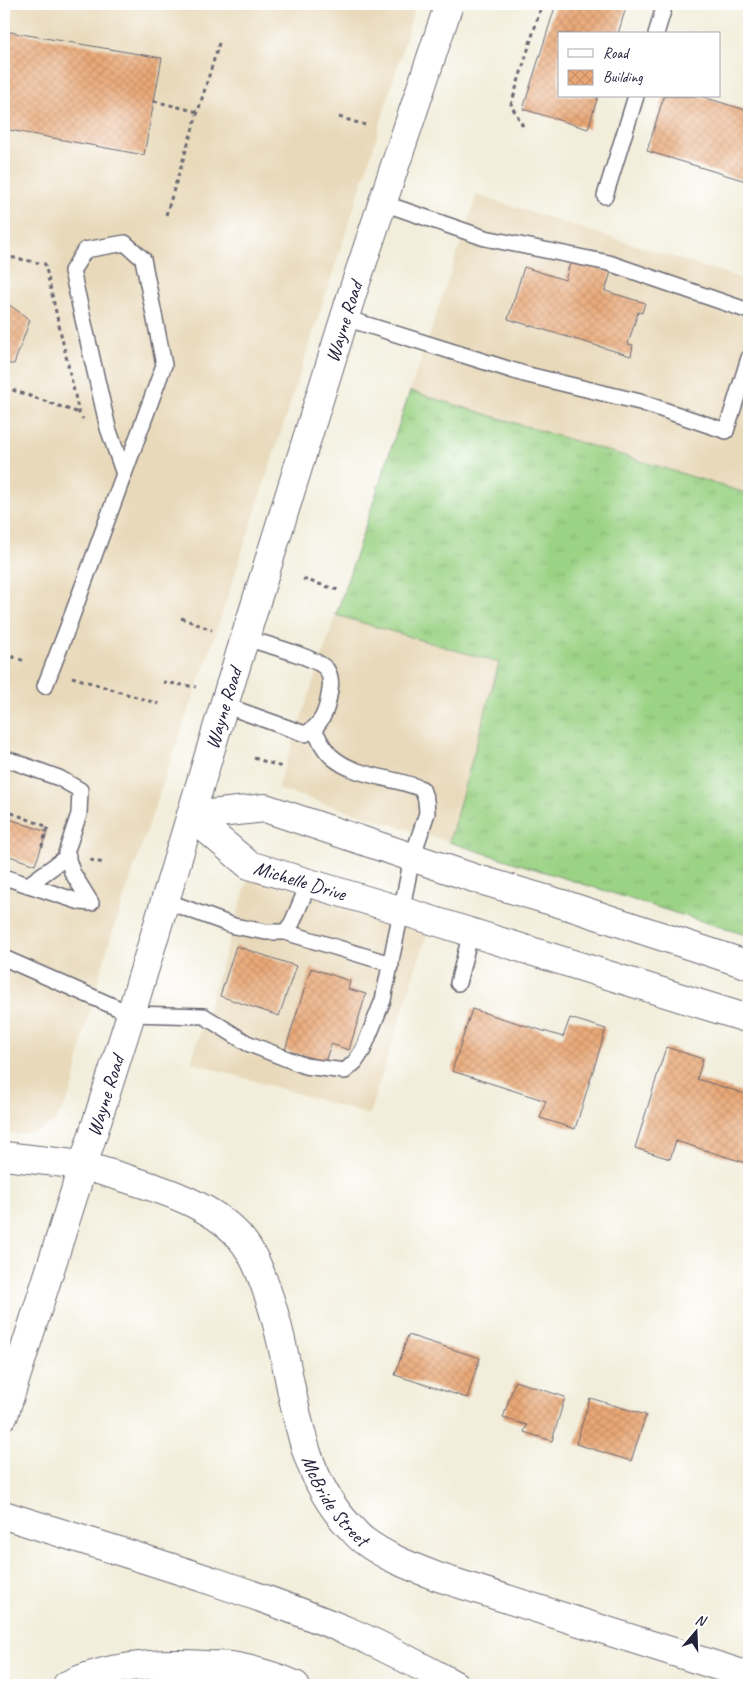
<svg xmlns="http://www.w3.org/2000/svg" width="753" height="1689" viewBox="0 0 753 1689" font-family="Caveat,sans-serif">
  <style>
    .built { fill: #e8d9ba }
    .grass { fill: url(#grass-tufts); stroke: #5e7a60 }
    .building { fill: url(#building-cross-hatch) }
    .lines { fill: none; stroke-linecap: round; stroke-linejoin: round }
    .lane-casing { stroke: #6b6973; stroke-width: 18 }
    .street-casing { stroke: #6b6973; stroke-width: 30 }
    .secondary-casing { stroke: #6b6973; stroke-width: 30 }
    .highway-casing { stroke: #6b6973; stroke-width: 30 }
    .path { stroke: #6b6973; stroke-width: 3; stroke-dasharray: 4 4; stroke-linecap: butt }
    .lane { stroke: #fff; stroke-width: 15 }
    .street { stroke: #fff; stroke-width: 28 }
    .secondary { stroke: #fff; stroke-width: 28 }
    .highway { stroke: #fff; stroke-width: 28 }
    .labels { text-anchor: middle; stroke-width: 4.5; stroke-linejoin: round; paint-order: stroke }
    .street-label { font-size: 20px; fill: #22223b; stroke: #fff }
  </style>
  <defs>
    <pattern id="grass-tufts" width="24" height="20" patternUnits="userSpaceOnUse" patternTransform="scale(1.25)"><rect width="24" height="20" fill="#9bd385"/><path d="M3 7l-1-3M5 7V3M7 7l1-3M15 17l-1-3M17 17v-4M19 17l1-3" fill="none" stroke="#85b574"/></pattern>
    <pattern id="building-cross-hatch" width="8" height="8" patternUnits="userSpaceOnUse" patternTransform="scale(1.25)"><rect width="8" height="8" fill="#e9a876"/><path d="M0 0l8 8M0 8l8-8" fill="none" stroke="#c89067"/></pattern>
  </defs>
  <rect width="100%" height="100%" fill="#fff"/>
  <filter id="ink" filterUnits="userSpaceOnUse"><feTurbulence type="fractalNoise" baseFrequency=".02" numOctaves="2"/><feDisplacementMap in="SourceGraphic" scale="10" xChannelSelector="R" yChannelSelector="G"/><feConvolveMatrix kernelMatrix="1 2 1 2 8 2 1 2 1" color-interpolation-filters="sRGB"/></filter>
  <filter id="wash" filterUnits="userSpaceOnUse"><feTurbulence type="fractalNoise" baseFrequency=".0096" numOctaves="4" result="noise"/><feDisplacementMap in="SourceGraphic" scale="20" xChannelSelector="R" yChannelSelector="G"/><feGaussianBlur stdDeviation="1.12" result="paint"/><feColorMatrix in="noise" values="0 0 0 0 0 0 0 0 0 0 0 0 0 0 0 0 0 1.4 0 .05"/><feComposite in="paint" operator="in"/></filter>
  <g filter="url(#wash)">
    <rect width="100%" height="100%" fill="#f2eedb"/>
    <path class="built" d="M4,4H416L371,155L210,651L169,765L109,943L84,1033L74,1084L65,1106L53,1123L37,1132L15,1134L4,1132Z
      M477,195L749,281V494L410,391Z
      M336,615L499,663L449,842L277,789Z
      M249,876L429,928L369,1115L191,1062Z"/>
    <path class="grass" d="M410,391L749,494V936L449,842L499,663L336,615Z"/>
    <g id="blocks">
      <path class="building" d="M556,4H627L618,34H559V96H598L588,129L523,109Z
        M4,31L162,58L144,155L4,129Z
        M664,96H700L749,111V182L647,151Z
        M571,260L611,272L605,291L645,303L642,313L638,312L628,344L633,345L631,356L508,319L524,267L565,280Z
        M4,301L30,320L14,364H5Z
        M4,817L47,832L35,865L4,854Z
        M236,946L296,966L279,1016L220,996Z
        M311,968L350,981L348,989L366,994L349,1050L331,1044L325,1062L285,1050Z
        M472,1009L563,1037L570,1018L606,1029L575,1129L540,1118L546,1101L452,1071Z
        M666,1047L703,1059L697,1079L749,1095V1164L676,1141L670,1159L635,1148Z
        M408,1335L480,1358L467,1398L395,1375Z
        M515,1381L565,1397L552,1441L524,1432L527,1425L503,1418Z
        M590,1398L646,1415L631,1461L576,1444Z"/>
    </g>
  </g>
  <g filter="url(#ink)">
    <use href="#blocks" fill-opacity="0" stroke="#6b6973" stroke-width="1"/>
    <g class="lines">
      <defs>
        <path id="lane" d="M656,34L665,4
          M605,196L636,96
          M383,203L485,238L609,263L749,311
          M345,318L524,374L640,402L726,431L749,358
          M45,686L66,632L164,365L143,259L125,243L85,250L72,271L108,428L124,474
          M224,705L305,734C319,727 325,716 328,701C330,690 333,680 327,670C320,658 261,643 245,638
          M4,758L59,778L80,790L79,814L66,853L72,872L91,903L80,902L4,877
          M28,885L68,856
          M166,901L234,926L266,932H285L292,923L309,883
          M285,932L391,964
          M4,958L131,1014L204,1016L247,1043L305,1066L345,1071L355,1062L363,1050L383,1000L412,858L427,813L426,800L422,789C393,776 355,778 331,756C323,749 319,738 314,730
          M458,983L471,932"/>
        <g id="street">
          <path id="s1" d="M191,816L249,865L396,909L749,1019"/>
          <path d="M191,816L265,808L477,879L569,906L749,965"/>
          <path id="s2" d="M82,1165C131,1181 197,1195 234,1231C252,1248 261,1273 269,1297C296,1373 290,1465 350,1527C354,1531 358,1536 363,1540C385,1557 412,1567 438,1577L749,1676"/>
        </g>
        <g id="secondary">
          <path d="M4,1156L82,1165"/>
          <path id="s3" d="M4,1415L131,1014L224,705L352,294L449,4"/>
        </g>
        <path id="highway" d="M4,1515C120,1552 237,1585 350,1632C386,1647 420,1666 455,1685
          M67,1685C109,1665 160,1662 206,1665C216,1665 227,1665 237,1667C257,1671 277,1677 295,1685"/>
      </defs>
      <use href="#lane" class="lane-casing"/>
      <use href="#street" class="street-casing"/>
      <use href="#secondary" class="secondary-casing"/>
      <use href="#highway" class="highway-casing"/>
      <path class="path" d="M154,101L198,112
        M339,117L365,125
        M523,126L511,105L542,4
        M166,215L220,40
        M4,256L45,264L79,413L83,419
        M5,364L4,387L79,413
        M303,579L338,590
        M181,618L212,630
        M4,654L25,661
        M72,677L159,704
        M163,682L196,687
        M254,758L282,767
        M4,810L48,827L42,845L46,847
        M90,860L104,863"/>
      <use href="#lane" class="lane"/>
      <use href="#street" class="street"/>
      <use href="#secondary" class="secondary"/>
      <use href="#highway" class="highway"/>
    </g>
  </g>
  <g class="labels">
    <g class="street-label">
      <text dy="7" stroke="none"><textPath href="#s3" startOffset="1145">Wayne Road</textPath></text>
      <text dy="7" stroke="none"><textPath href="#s3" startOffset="740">Wayne Road</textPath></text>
      <text dy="7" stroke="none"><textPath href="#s1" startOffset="129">Michelle Drive</textPath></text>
      <text dy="7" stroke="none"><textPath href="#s3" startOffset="335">Wayne Road</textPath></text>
      <text dy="7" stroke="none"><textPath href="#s2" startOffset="459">McBride Street</textPath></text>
    </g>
  </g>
  <rect width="753" height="1689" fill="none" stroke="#fff" stroke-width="20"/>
  <rect x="558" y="32" width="162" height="65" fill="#ffffff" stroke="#a7a7b1"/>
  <rect x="568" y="49" width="25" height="8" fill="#ffffff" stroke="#a7a7b1"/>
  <text x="603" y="58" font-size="15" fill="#22223b">Road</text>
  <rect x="568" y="70" width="25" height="15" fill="url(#building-cross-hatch)" stroke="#a7a7b1"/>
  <text x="603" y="82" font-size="15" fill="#22223b">Building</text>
  <g transform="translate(696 1632) rotate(19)" stroke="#ffffff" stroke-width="4" paint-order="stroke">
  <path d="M0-4L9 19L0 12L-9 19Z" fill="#22223b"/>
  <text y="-8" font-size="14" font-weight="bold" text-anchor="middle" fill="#22223b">N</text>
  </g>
</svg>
